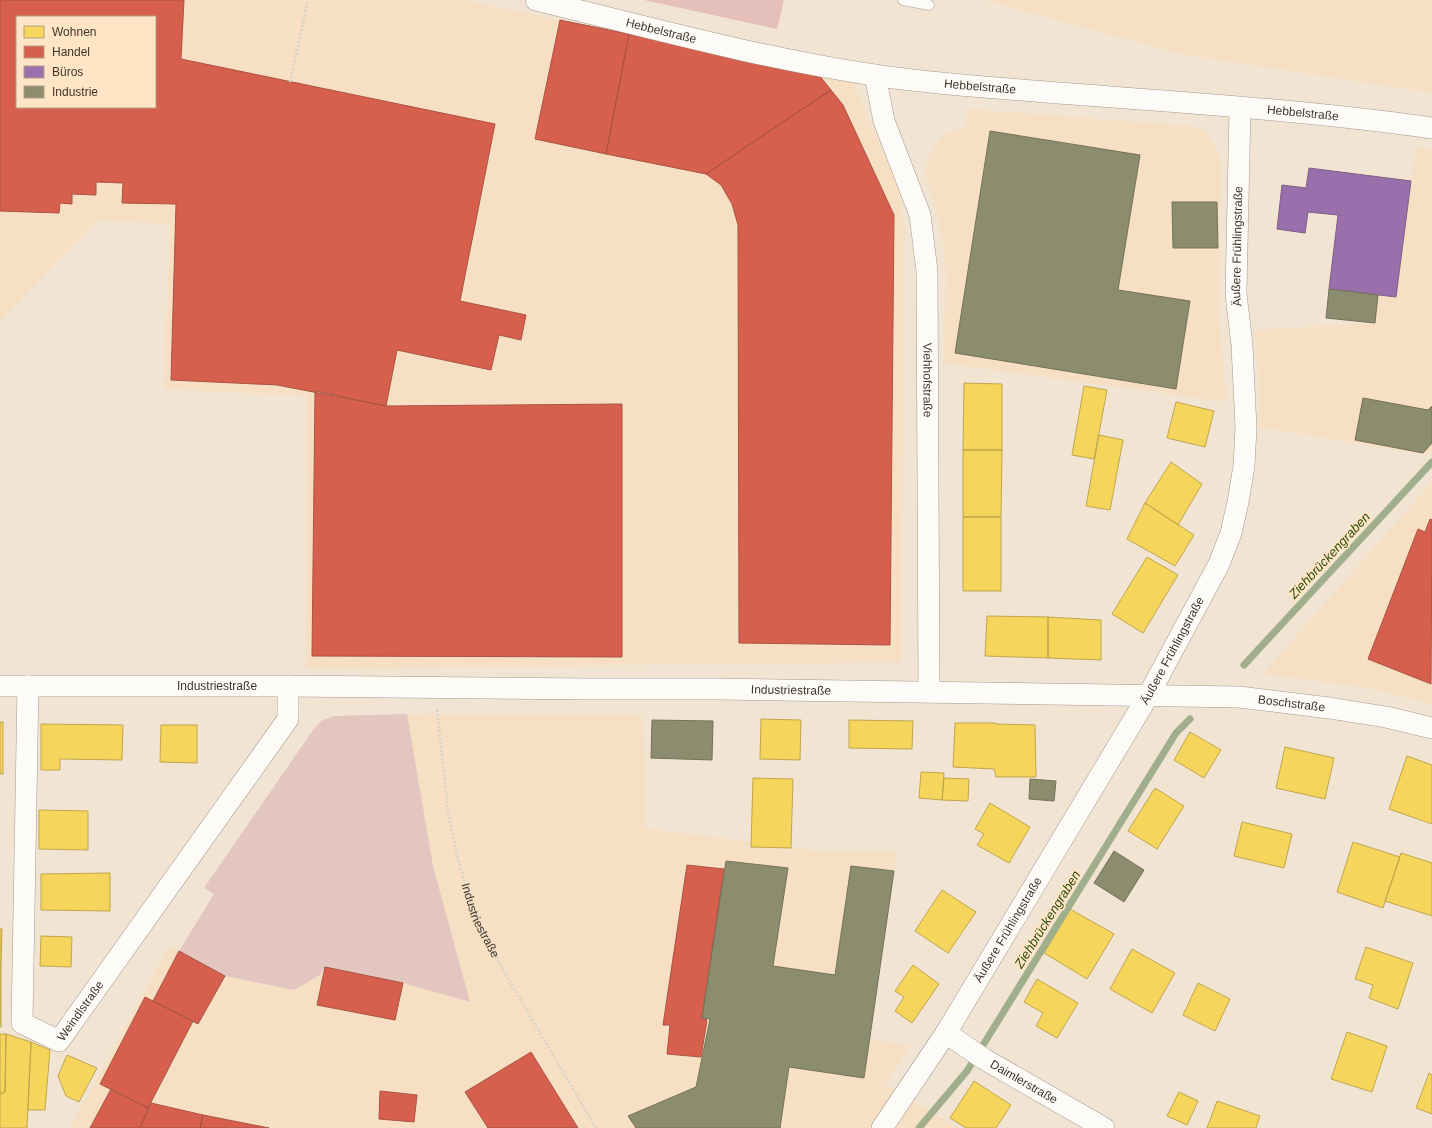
<svg xmlns="http://www.w3.org/2000/svg" width="1432" height="1128" viewBox="0 0 1432 1128" font-family="Helvetica,sans-serif">
  <style>
    .built { fill: #f6dfc2; fill-rule: evenodd }
    .green { fill: #e3c6c0 }
    .forest { fill: #e5bfba }
    .homes { fill: #f6d55c; stroke: #bfa54d }
    .shops { fill: #d6604d; stroke: #a95342; fill-rule: evenodd }
    .offices { fill: #9970ab; stroke: #7e5e84 }
    .industry { fill: #8c8c6e; stroke: #757259 }
    .lines { fill: none; stroke-linecap: round; stroke-linejoin: round }
    .stream { stroke: #a0ae8b; stroke-width: 7 }
    .lane-casing { stroke: #a3988c; stroke-width: 11 }
    .street-casing { stroke: #a3988c; stroke-width: 22 }
    .path { stroke: #d5d1cc; stroke-width: 2.5; stroke-dasharray: 2 2; stroke-linecap: butt }
    .lane { stroke: #fdfbf8; stroke-width: 10 }
    .street { stroke: #fdfbf8; stroke-width: 21 }
    .labels { text-anchor: middle; stroke-width: 4; stroke-linejoin: round; paint-order: stroke }
    .street-label { font-size: 12px; fill: #3f3529; stroke: #ffe5c6 }
    .water-label { font-size: 13px; font-style: italic; fill: #2b4d0b; stroke: #ffe5c6 }
  </style>
  <rect width="100%" height="100%" fill="#f2e4d3"/>
  <path class="built" d="M0,0H463L560,20L815,70L851,78L898,187L905,229L901,662L306,669L307,396L164,389L170,224L97,220L0,321ZM17,17H155V107H17Z
    M984,0H1432V93L1181,54Z
    M968,109L1189,126L1203,130L1213,142L1221,160L1218,311L1227,402L944,363L946,275L942,237L935,205L926,177L927,161L934,146L943,136L954,130L964,128Z
    M1416,147L1432,150V449L1426,455L1259,427L1260,386L1254,330L1375,323L1378,295L1396,297Z
    M1432,482V704L1364,687L1263,674Z
    M407,714L642,715L645,768L644,828L826,852L897,851L870,1039L910,1046L885,1084L958,1128H70L169,946L225,976L294,990L320,975L325,967L403,983L470,1002L433,866Z"/>
  <path class="green" d="M407,714L433,866L470,1002L403,983L325,967L320,975L294,990L225,976L179,951L214,894L204,888L313,730L321,721L334,716Z"/>
  <path class="forest" d="M644,0H784L777,29Z"/>
  <path class="homes" d="M964,383L1002,384V450H963Z
    M1084,386L1107,390L1094,459L1072,455Z
    M1176,402L1214,411L1205,447L1167,438Z
    M1099,435L1123,440L1110,510L1086,506Z
    M963,450H1002L1001,517H963Z
    M1171,462L1202,484L1178,525L1145,503Z
    M1145,503L1194,535L1175,566L1127,539Z
    M963,517H1001V591H963Z
    M1147,557L1178,575L1143,633L1112,614Z
    M987,616L1048,617V658L985,656Z
    M1048,617L1101,620V660L1048,658Z
    M761,719L801,720L800,760L760,759Z
    M849,720L913,721L912,749L849,748Z
    M0,722H3V774H0Z
    M955,723H996V724L1035,725L1036,777H996L994,769L953,767Z
    M41,724L123,725L122,760L60,759V770H41Z
    M161,725H197V763L160,762Z
    M1190,732L1221,750L1204,778L1174,760Z
    M1285,747L1334,758L1325,799L1276,788Z
    M1407,756L1432,765V824L1389,809Z
    M921,772L944,773L942,800L919,798Z
    M753,778L793,779L791,848L751,847Z
    M944,778L969,779L968,801L942,800Z
    M1155,788L1184,806L1157,849L1128,831Z
    M990,803L1030,827L1009,863L977,845L984,834L975,829Z
    M39,810L88,811V850L39,849Z
    M1242,822L1292,834L1284,868L1234,856Z
    M1353,842L1400,857L1383,908L1337,892Z
    M1401,853L1432,863V916L1385,901Z
    M110,873V911L41,910V874Z
    M942,890L976,912L948,953L915,931Z
    M1070,909L1114,934L1087,979L1044,953Z
    M0,929H2L1,966H0Z
    M41,936L72,937L71,967L40,966Z
    M1366,947L1413,963L1398,1009L1369,998L1373,985L1355,979Z
    M1132,949L1175,973L1152,1013L1110,989Z
    M913,965L939,984L912,1023L895,1011L904,997L895,991Z
    M0,966H1V1027H0Z
    M1037,979L1078,1003L1057,1038L1036,1026L1043,1013L1024,1002Z
    M1198,983L1230,999L1215,1031L1183,1015Z
    M1347,1032L1387,1046L1372,1092L1331,1079Z
    M0,1034H6L5,1092L0,1094Z
    M6,1034L31,1042L27,1128H0V1094L5,1092Z
    M31,1042L50,1050L45,1110H28Z
    M67,1055L97,1068L79,1102L66,1096L58,1076Z
    M1429,1073L1432,1075V1114L1416,1108Z
    M974,1081L1011,1105L996,1128H966L950,1118Z
    M1179,1092L1198,1101L1187,1125L1167,1116Z
    M1217,1101L1260,1116L1256,1128H1207Z"/>
  <path class="shops" d="M0,0H184L181,59L495,124L460,301L526,315L521,340L499,335L491,370L397,350L386,406L277,385L171,380L176,204L122,203L123,183L96,182V195L72,194V204L60,203L59,213L0,211ZM17,17H155V107H17Z
    M560,20L629,34L606,154L535,139Z
    M629,34L815,70L831,90L706,174L606,154Z
    M831,90L843,105L894,215L890,645L739,643L738,225L732,204L721,185L706,174Z
    M315,391L386,406L622,404V657L312,656Z
    M1430,519L1432,520L1431,684L1368,659L1418,529L1425,532Z
    M687,865L724,869L702,1018L707,1020L701,1057L667,1054L670,1025H663Z
    M179,951L225,976L198,1024L153,1001Z
    M325,967L403,983L395,1020L317,1005Z
    M145,997L193,1021L148,1108L100,1084Z
    M531,1052L578,1128H488L465,1092Z
    M111,1089L148,1108L140,1128H90Z
    M380,1091L417,1095L414,1122L379,1119Z
    M151,1103L203,1115L200,1128H140Z
    M203,1115L269,1128H200Z"/>
  <path class="offices" d="M1309,168L1411,181L1396,297L1329,289L1338,215L1308,212L1305,233L1277,229L1282,185L1306,188Z"/>
  <path class="industry" d="M990,131L1140,155L1118,290L1190,301L1176,389L955,353Z
    M1172,202H1217L1218,248H1173Z
    M1329,289L1378,295L1375,323L1326,318Z
    M1363,398L1428,410L1432,406V443L1423,453L1355,440Z
    M652,720L713,721L712,760L651,758Z
    M1030,779L1056,781L1054,801L1029,799Z
    M1114,851L1144,870L1124,902L1094,883Z
    M726,861L788,868L773,966L835,975L851,866L894,871L864,1078L789,1067L780,1128H636L628,1116L696,1087L710,1019L702,1018Z"/>
  <g class="lines">
    <path class="stream" d="M1244,665L1432,462
      M919,1128L967,1071L1176,733L1190,719"/>
    <defs>
      <path id="lane" d="M903,0L929,5"/>
      <g id="street">
        <path id="s2" d="M536,0C648,27 760,58 874,75C931,84 989,87 1046,92C1175,102 1304,110 1432,128"/>
        <path id="s3" d="M875,75L884,121L920,215L927,271L929,692"/>
        <path id="s4" d="M0,686H288L593,689H718L1239,697L1329,708L1386,717L1432,728"/>
        <path id="s5" d="M28,686L22,1023L59,1041L288,719V686"/>
        <path id="s6" d="M946,1033L984,1059L1104,1128"/>
        <path id="s7" d="M882,1128L946,1033L1148,696L1219,564L1231,533L1238,502L1244,466L1246,428L1242,345L1236,294L1240,108"/>
      </g>
    </defs>
    <use href="#lane" class="lane-casing"/>
    <use href="#street" class="street-casing"/>
    <g class="path">
      <path d="M290,82L308,0"/>
      <path id="s1" d="M437,710L448,812L458,860L476,919L507,977L596,1128"/>
    </g>
    <use href="#lane" class="lane"/>
    <use href="#street" class="street"/>
  </g>
  <g class="labels">
    <g class="street-label">
      <text dy="4" stroke="none"><textPath href="#s2" startOffset="129">Hebbelstraße</textPath></text>
      <text dy="4" stroke="none"><textPath href="#s2" startOffset="453">Hebbelstraße</textPath></text>
      <text dy="4" stroke="none"><textPath href="#s2" startOffset="777">Hebbelstraße</textPath></text>
      <text dy="4" stroke="none"><textPath href="#s7" startOffset="979">Äußere Frühlingstraße</textPath></text>
      <text dy="4" stroke="none"><textPath href="#s3" startOffset="313">Viehhofstraße</textPath></text>
      <text dy="4" stroke="none"><textPath href="#s7" startOffset="559">Äußere Frühlingstraße</textPath></text>
      <text dy="4" stroke="none"><textPath href="#s4" startOffset="217">Industriestraße</textPath></text>
      <text dy="4" stroke="none"><textPath href="#s4" startOffset="791">Industriestraße</textPath></text>
      <text dy="4" stroke="none"><textPath href="#s4" startOffset="1292">Boschstraße</textPath></text>
      <text dy="4" stroke="none"><textPath href="#s1" startOffset="216">Industriestraße</textPath></text>
      <text dy="4" stroke="none"><textPath href="#s7" startOffset="235">Äußere Frühlingstraße</textPath></text>
      <text dy="4" stroke="none"><textPath href="#s5" startOffset="415">Weindlstraße</textPath></text>
      <text dy="4" stroke="none"><textPath href="#s6" startOffset="92">Daimlerstraße</textPath></text>
    </g>
    <g class="water-label">
      <text transform="translate(1329 555) rotate(-47)" y="5">Ziehbrückengraben</text>
      <text transform="translate(1047 919) rotate(-58)" y="5">Ziehbrückengraben</text>
    </g>
  </g>
  <rect x="16" y="16" width="140" height="92" fill="#ffe5c6" stroke="#b29f87"/>
  <rect x="24" y="26" width="20" height="12" fill="#f6d55c" stroke="#b29f87"/>
  <text x="52" y="36" font-size="12" fill="#3f3529">Wohnen</text>
  <rect x="24" y="46" width="20" height="12" fill="#d6604d" stroke="#b29f87"/>
  <text x="52" y="56" font-size="12" fill="#3f3529">Handel</text>
  <rect x="24" y="66" width="20" height="12" fill="#9970ab" stroke="#b29f87"/>
  <text x="52" y="76" font-size="12" fill="#3f3529">Büros</text>
  <rect x="24" y="86" width="20" height="12" fill="#8c8c6e" stroke="#b29f87"/>
  <text x="52" y="96" font-size="12" fill="#3f3529">Industrie</text>
</svg>
